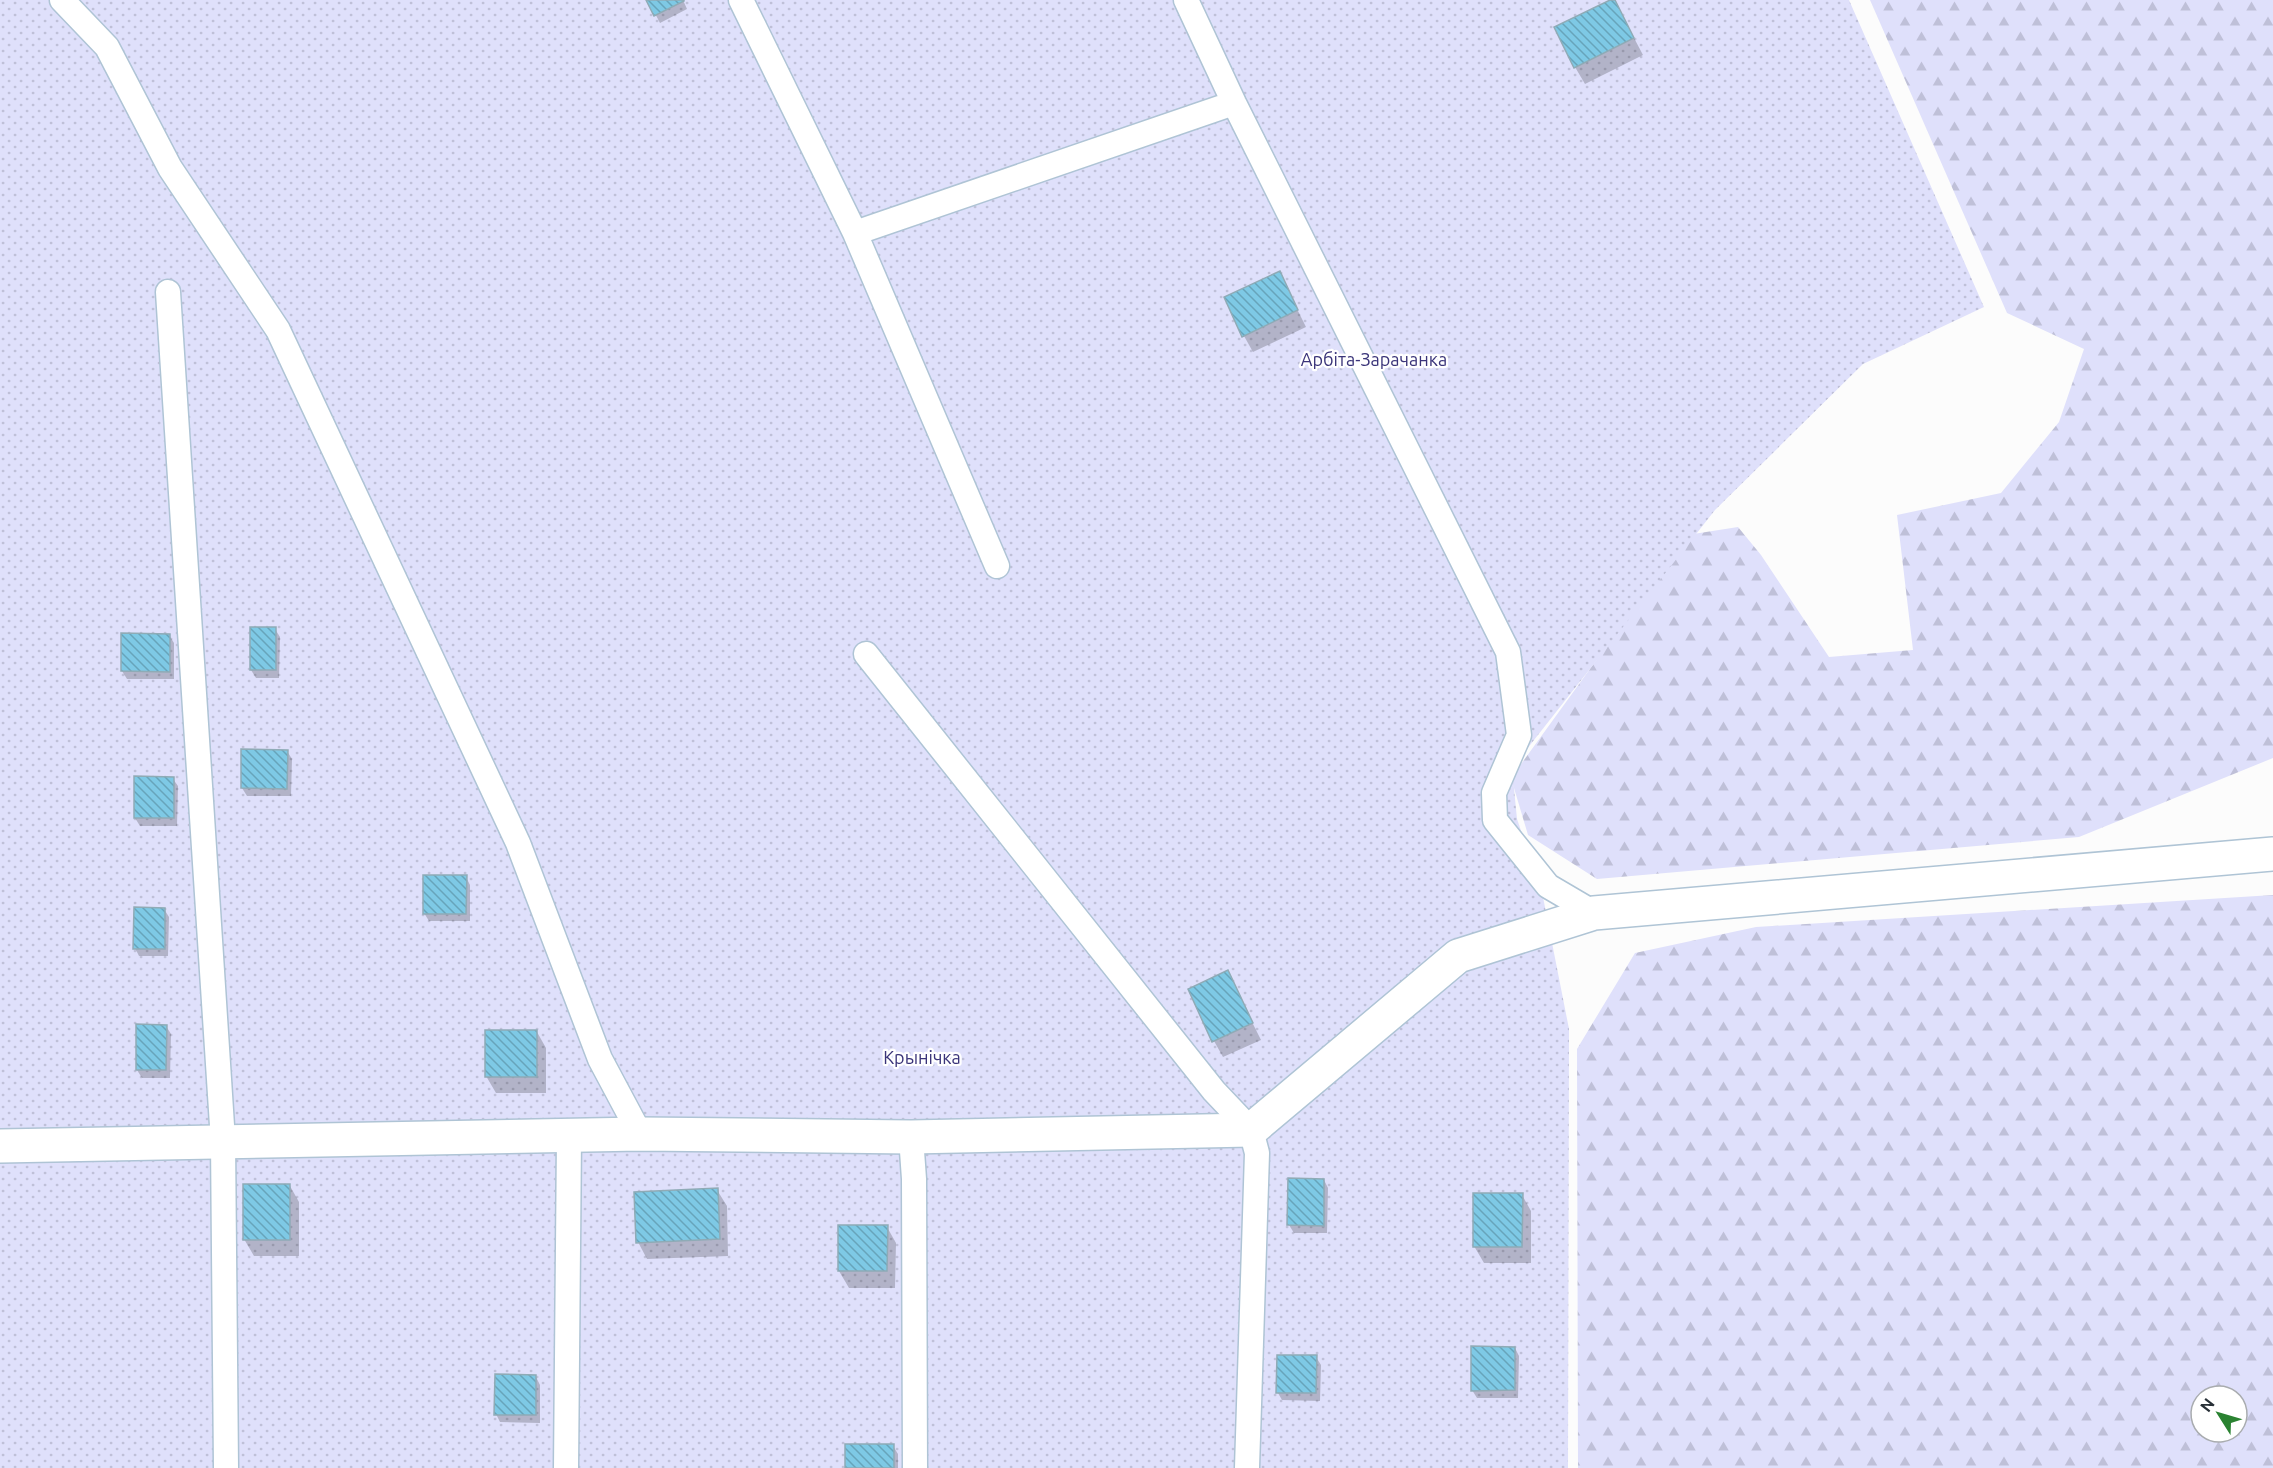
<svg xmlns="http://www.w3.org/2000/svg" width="2273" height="1468" viewBox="0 0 2273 1468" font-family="Ubuntu,sans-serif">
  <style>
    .forest { fill: url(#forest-firs); fill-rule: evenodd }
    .park { fill: url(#park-dots) }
    .shadow { fill: #0003 }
    .building { fill: url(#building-back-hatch); stroke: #8fabb6; stroke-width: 1.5 }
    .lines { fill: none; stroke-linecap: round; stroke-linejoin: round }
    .service-casing { stroke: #afc4d5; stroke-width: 27 }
    .minor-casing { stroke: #afc4d5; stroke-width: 36 }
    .service { stroke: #fff; stroke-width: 24 }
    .minor { stroke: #fff; stroke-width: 33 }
    .labels { text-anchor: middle; stroke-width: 4.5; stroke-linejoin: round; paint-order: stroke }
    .park-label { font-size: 18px; fill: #3a3479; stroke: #fff }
  </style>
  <defs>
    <pattern id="forest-firs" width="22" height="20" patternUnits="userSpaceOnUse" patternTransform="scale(1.5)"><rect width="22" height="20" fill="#dfe0fb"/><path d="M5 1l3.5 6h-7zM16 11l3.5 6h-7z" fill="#bfc0d8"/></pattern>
    <pattern id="park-dots" width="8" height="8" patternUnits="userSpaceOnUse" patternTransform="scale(1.5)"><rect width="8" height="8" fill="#dfe0fb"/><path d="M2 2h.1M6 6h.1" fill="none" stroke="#bfc0d8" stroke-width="1.8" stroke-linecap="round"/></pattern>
    <pattern id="building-back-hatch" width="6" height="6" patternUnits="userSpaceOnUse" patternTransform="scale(1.5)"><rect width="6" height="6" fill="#7ec9e5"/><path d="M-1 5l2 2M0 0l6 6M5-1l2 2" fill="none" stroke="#67a4ba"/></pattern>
  </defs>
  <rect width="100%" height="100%" fill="#fcfcfc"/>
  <path class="forest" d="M1870,0H2273V758L2079,837L1597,879L1528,835L1511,778L1687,535L1738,527L1761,555L1829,657L1913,650L1897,515L2001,493L2059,422L2084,349L2007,313Z
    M2273,895V1468H1578L1577,1049L1635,953L1756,927ZM2201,1396H2237V1432H2201Z"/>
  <path class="park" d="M0,0H1849L1984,307L1863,364L1715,510L1512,768L1517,819L1542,892L1569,1029L1568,1468H0Z"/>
  <path class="shadow" d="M648,0H683L687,9L660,23Z
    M1614,0L1643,55L1585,84L1575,67Z
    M1279,273L1306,327L1253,352L1244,336Z
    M275,629L280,637L279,678H256L251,670Z
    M169,635L174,643V679H127L122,671Z
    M287,751L292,759L291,796H247L242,788Z
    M173,779L178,786L177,826H140L135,818Z
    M466,877L470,885V921H429L424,913Z
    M164,909L169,917L168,956H139L135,948Z
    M1227,972L1261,1040L1223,1057L1214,1041Z
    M166,1026L171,1034L170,1078H142L137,1070Z
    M537,1032L546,1048V1093H496L486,1076Z
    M1290,1180H1324L1328,1188L1327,1233H1294L1289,1225Z
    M290,1186L299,1202V1256H254L244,1239Z
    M717,1190L727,1206L728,1256L647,1259L638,1242Z
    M1522,1195L1531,1211V1263H1484L1474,1246Z
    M887,1227L896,1243L895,1288H849L839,1271Z
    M1515,1348L1519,1356L1518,1398H1477L1472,1390Z
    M1316,1357L1321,1365L1320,1401L1282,1400L1278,1393Z
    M536,1377L540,1385V1423L500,1422L496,1414Z
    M893,1446L898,1454V1468H846Z"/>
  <path class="building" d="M646,0H684V1L654,16Z
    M1610,0H1615L1634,38L1574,68L1554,27Z
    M1280,271L1298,310L1242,337L1224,297Z
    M250,627H276V670H250Z
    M121,633L170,634V672L121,671Z
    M241,749L288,750L287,789L241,788Z
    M134,776L174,777V818H134Z
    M423,875H467L466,914H423Z
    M134,907L165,908V949H133Z
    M1228,970L1253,1023L1212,1042L1188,989Z
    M136,1024L167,1025L166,1070H136Z
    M485,1030H537V1077H485Z
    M1288,1178L1324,1179V1226L1287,1225Z
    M243,1184H290V1240H243Z
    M718,1188L720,1239L636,1243L634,1192Z
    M1473,1193H1523L1522,1247H1473Z
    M838,1225H888L887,1271H838Z
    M1471,1346L1515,1347V1390L1471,1391Z
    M1277,1355H1317L1316,1393H1276Z
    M495,1374L536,1375V1415H494Z
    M845,1444H894V1468H845Z"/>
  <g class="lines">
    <defs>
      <path id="service" d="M62,0L107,47L170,168L278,330L518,843L600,1059L640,1134
        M741,0L855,233L1234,103
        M1186,0L1234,103L1508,652L1519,735L1494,793L1495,820L1548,886L1594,913
        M855,233L997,566
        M168,292L223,1141L226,1468
        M866,654L1214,1091L1251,1130L1257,1153L1247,1468
        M911,1137L914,1179L915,1468
        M566,1468L569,1137"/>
      <path id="minor" d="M0,1146L640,1134L911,1137L1251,1130L1458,956L1594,913L2273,854"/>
    </defs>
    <use href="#service" class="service-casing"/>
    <use href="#minor" class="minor-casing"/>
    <use href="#service" class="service"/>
    <use href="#minor" class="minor"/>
  </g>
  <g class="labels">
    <g class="park-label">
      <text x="1374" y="366">Арбіта-Зарачанка</text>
      <text x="922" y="1064">Крынічка</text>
    </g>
  </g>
  <g transform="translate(2219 1414) rotate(307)"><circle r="28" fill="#ffffff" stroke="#a9acaf" stroke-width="1.5"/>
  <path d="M0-4.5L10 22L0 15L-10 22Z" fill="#2a8231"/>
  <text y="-9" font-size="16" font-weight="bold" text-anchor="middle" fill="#283037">N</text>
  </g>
</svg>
